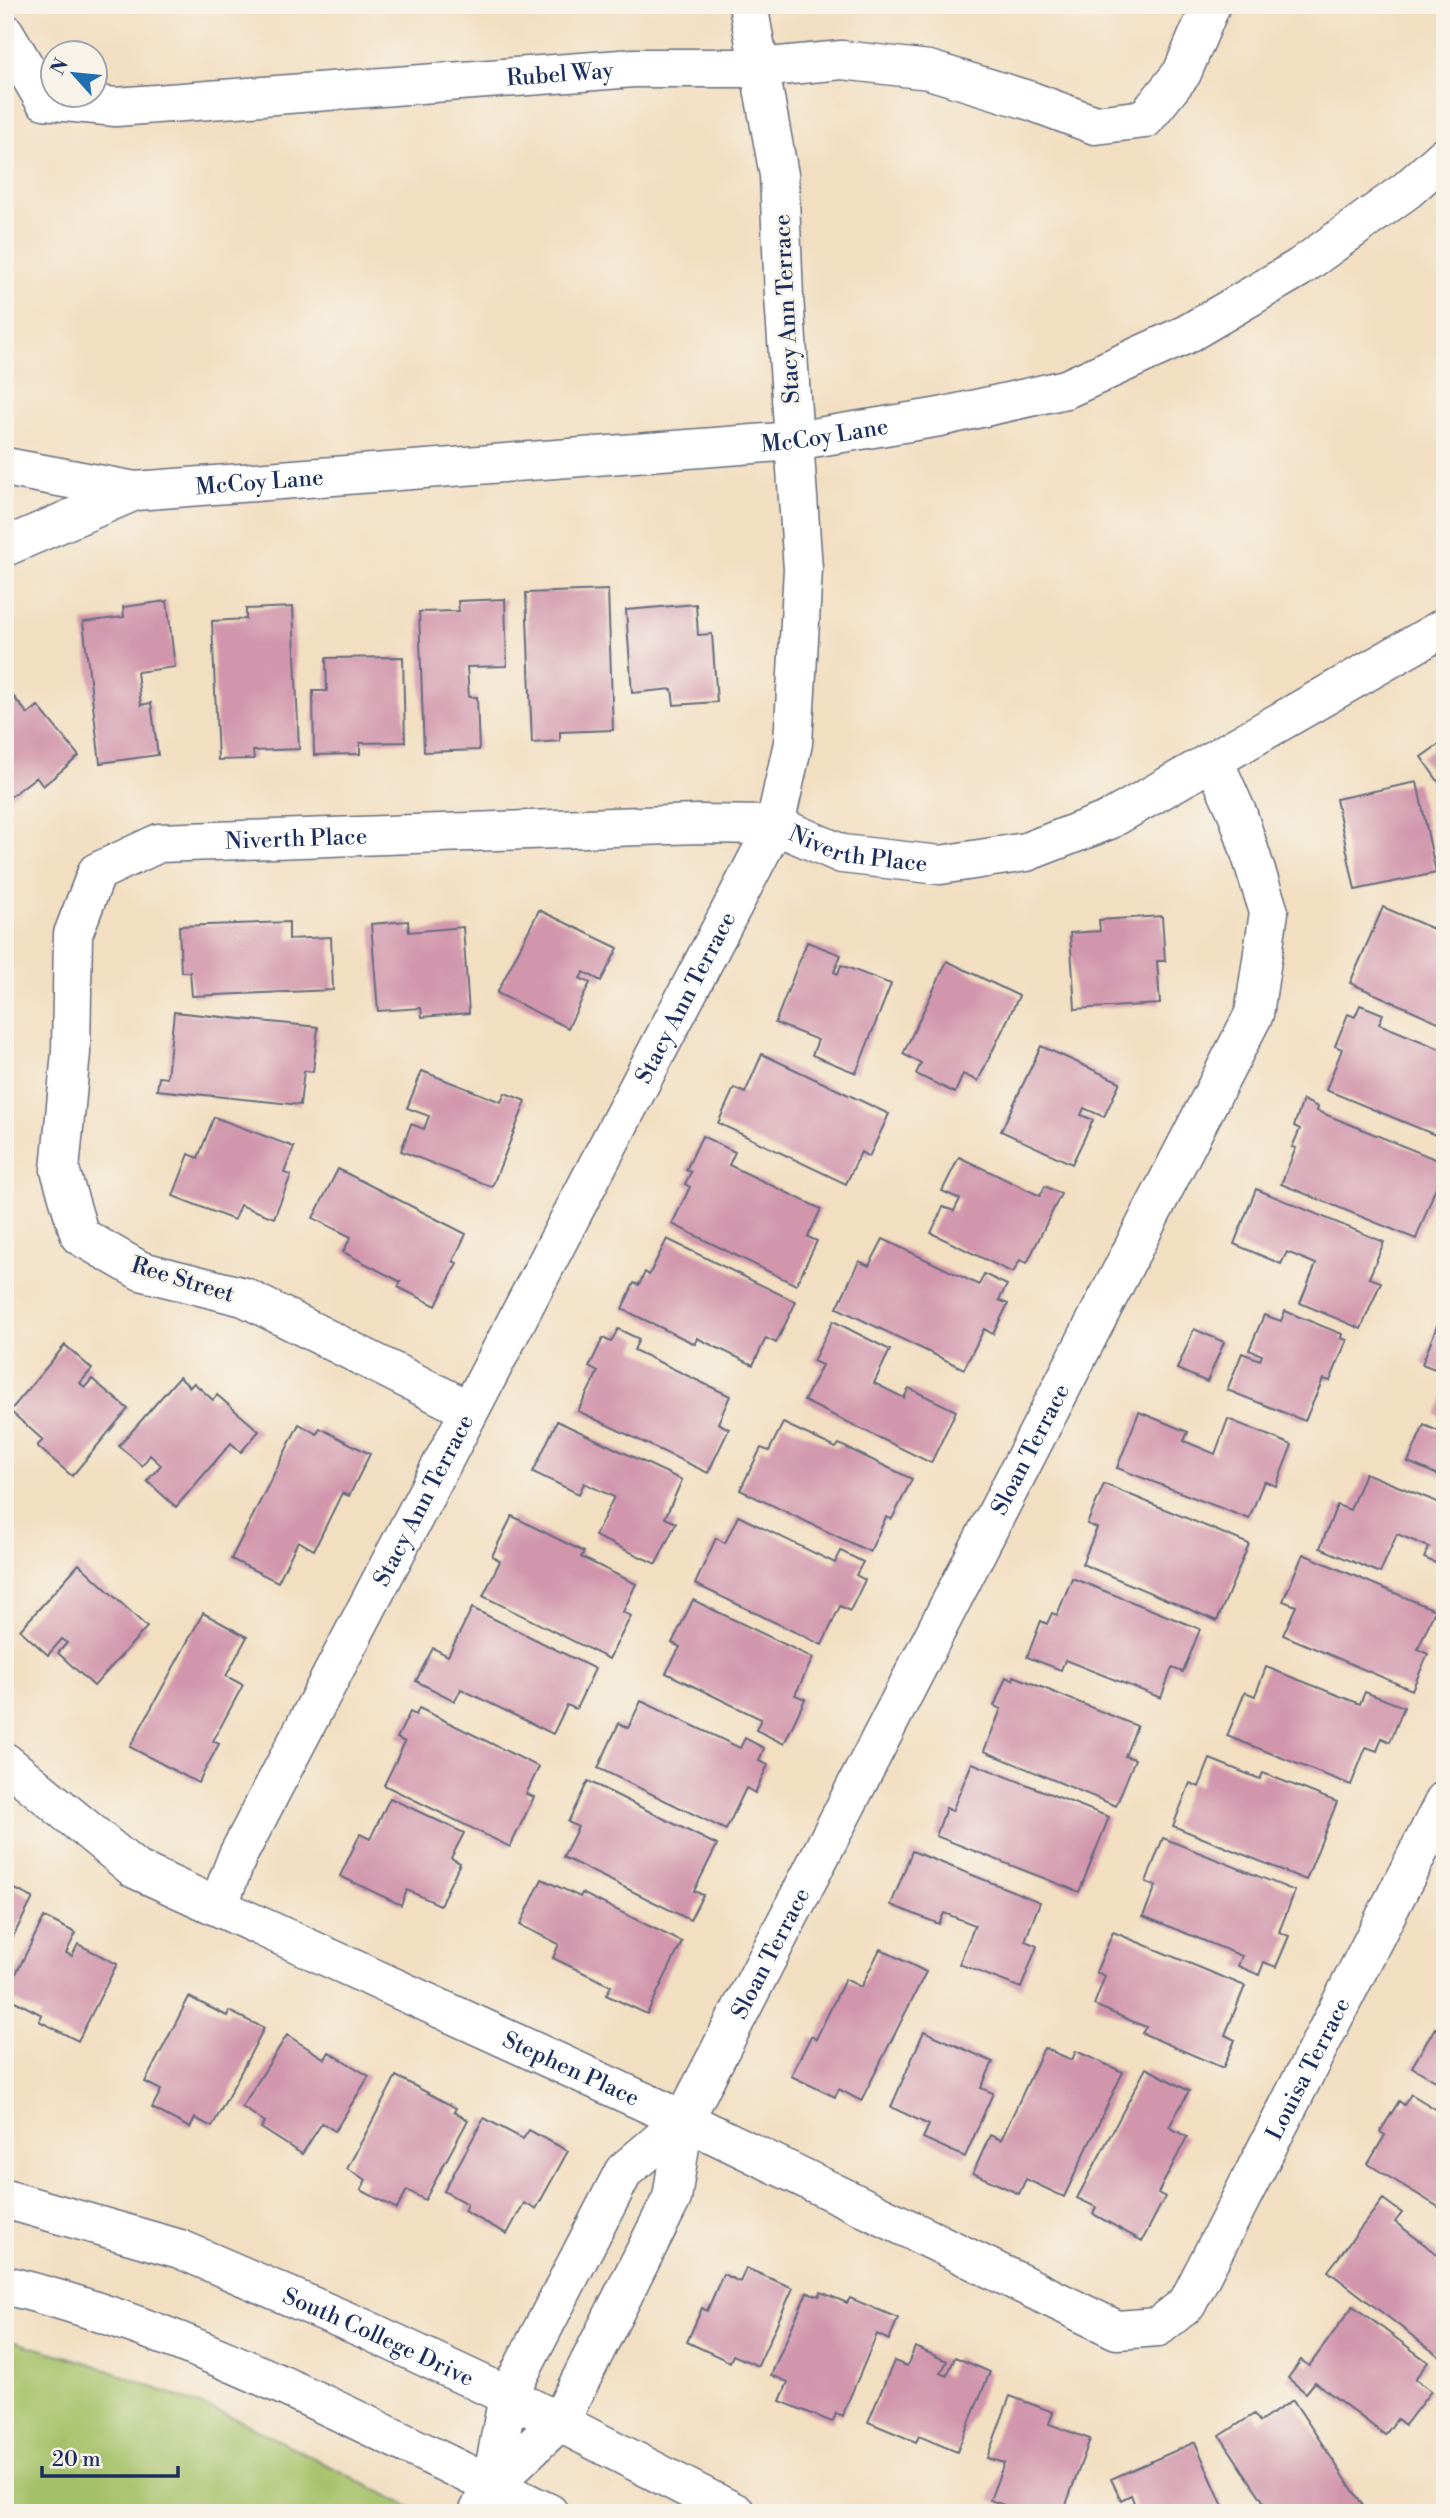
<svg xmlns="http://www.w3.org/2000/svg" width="1450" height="2518" viewBox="0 0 1450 2518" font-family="'Libre Bodoni',serif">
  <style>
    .green { fill: #a5c168; stroke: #607863; stroke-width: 2 }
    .building { fill: #d196ac }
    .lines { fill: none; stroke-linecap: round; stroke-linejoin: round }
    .minor-casing { stroke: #666c80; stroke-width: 41 }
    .minor { stroke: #fff; stroke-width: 38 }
    .labels { text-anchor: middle; stroke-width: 5; stroke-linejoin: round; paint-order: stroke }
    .street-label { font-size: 23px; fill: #1b2f5e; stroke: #f7f3e8 }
  </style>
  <rect width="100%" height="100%" fill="#f7f3e8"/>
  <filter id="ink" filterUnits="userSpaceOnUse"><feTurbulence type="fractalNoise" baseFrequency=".0143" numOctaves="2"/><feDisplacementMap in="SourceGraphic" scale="14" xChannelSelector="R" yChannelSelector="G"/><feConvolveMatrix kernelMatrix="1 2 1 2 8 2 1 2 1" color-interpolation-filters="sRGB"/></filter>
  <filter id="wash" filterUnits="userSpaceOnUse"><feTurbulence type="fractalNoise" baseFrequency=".00686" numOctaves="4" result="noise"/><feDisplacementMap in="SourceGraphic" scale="28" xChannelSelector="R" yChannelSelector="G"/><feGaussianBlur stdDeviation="1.57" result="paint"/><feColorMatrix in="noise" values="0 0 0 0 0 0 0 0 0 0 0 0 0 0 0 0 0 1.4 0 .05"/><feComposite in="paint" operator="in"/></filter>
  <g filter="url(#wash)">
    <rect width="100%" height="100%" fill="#f2dec0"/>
    <path class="green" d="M5,2339L89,2363L237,2419L422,2513H5Z"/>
    <g id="blocks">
      <path class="building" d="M608,590L613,730L560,732V741L532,743L526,593Z
        M505,599L507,666L467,667L469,697H477L479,750L424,752L419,612L459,611L458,601Z
        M167,601L175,667L137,672L141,705L151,703L158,755L100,763L83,622L124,617L123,607Z
        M696,604L698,635L712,634L717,702L674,705L672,689L632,693L626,610Z
        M293,607L299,749L253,751L254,759L218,760L212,621L246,619V609Z
        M403,657L405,742L360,743V754L314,755L313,691H327L326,658Z
        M7,689L28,714L38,706L79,756L43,786L36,777L5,801Z
        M1445,740V791L1421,757Z
        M1417,782L1436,873L1355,890L1336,799Z
        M1383,907L1445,934V1025L1350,983Z
        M539,910L618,948L601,981L584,972L580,978L590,983L568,1028L497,993Z
        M1162,916L1165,961H1157L1160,1004L1075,1009L1070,933L1100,931L1099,920Z
        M408,921L409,932L463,927L469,1013L422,1017L421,1008L378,1011L371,924Z
        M289,922V939L331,937L333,990L192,996L190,972H181L179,926Z
        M807,942L841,955L834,972L838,974L841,965L891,984L856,1073L812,1055L818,1040L775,1023Z
        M947,961L1019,996L978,1081L963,1074L955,1093L916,1074L921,1063L903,1054Z
        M1360,1005L1383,1014L1379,1024L1445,1051V1139L1326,1090L1342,1049L1335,1046L1348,1014L1355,1017Z
        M174,1012L318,1027L313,1072L304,1071L300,1105L157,1090L159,1077L167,1078Z
        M1041,1046L1120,1082L1104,1117L1084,1108L1081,1115L1093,1120L1072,1164L1001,1131Z
        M762,1054L889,1114L869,1157L861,1152L846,1184L718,1123L734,1088L745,1093Z
        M422,1071L501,1102L505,1093L526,1101L492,1187L401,1151L411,1124L424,1129L429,1116L407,1108Z
        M1303,1100L1318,1107L1317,1111L1445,1163L1416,1239L1281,1184L1296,1148L1292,1147L1300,1129L1294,1126Z
        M214,1117L294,1147L284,1173L291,1175L274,1218L240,1205L234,1220L173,1196L189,1154L198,1158Z
        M702,1136L735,1152L729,1165L821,1209L808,1237L817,1241L796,1285L672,1224L690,1187L685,1184L691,1172L686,1170Z
        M959,1157L1040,1196L1045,1186L1061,1194L1027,1263L1020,1260L1013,1273L931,1233L943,1207L954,1211L960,1199L942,1191Z
        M338,1169L466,1234L453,1261L457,1263L436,1306L398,1287L401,1282L343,1252L351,1237L313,1218Z
        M1256,1189L1384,1242L1369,1278L1381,1282L1361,1329L1300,1303L1316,1264L1287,1252L1281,1264L1234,1244Z
        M667,1239L796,1302L776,1343L766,1338L753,1365L697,1338L695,1344L622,1309L634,1283L639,1285L645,1272L649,1275Z
        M883,1239L979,1285L984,1274L1007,1285L999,1300L1008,1304L993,1334L984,1329L964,1369L837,1308L859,1261L869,1266Z
        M1285,1311L1342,1334L1341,1338L1347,1340L1330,1381L1323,1379L1305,1421L1227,1390L1242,1353L1260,1360L1262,1355L1249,1350L1264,1315L1281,1321Z
        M833,1321L890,1350L874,1383L904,1398L909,1388L956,1411L931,1463L804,1401L822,1365L813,1361Z
        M1439,1321L1445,1323V1373L1422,1364Z
        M618,1329L639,1339L634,1350L730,1396L718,1423L729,1429L708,1473L578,1411L598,1372L589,1367L603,1338L611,1342Z
        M1194,1329L1224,1342L1207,1382L1177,1369Z
        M65,1345L92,1369L80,1383L85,1387L92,1379L128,1409L72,1476L37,1446L43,1440L10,1411Z
        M179,1377L190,1387L194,1383L213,1400L217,1395L259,1431L241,1452L231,1443L176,1507L147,1481L161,1465L150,1455L142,1466L119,1446Z
        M1445,1394V1418L1436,1414Z
        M1139,1412L1188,1432L1184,1441L1215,1454L1228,1419L1292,1445L1276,1486L1264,1481L1249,1519L1117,1468Z
        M557,1421L682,1480L665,1518L676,1523L656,1564L595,1536L614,1497L584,1483L579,1494L533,1472Z
        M783,1423L836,1448L839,1444L912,1479L892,1519L886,1517L870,1552L740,1490L761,1448L769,1451Z
        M299,1424L317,1434L320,1428L370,1454L349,1496L342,1493L314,1550L298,1541L278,1582L231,1559Z
        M1424,1425L1445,1434V1478L1408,1462Z
        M1365,1473L1445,1505V1567L1424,1558L1429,1547L1397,1534L1380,1573L1320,1548L1337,1505L1350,1510Z
        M1104,1484L1249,1544L1217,1621L1082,1564L1097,1528L1087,1524Z
        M512,1516L584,1552L581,1557L636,1584L623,1612L631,1616L609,1659L483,1596L500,1561L492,1556Z
        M738,1516L835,1563L841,1551L863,1562L856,1575L865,1580L850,1611L840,1606L822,1645L695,1584L716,1538L725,1543Z
        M1303,1554L1435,1610L1418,1649L1428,1654L1412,1690L1283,1635L1296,1606L1283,1601Z
        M79,1564L147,1627L94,1686L58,1653L67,1643L62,1639L48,1655L20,1630Z
        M1072,1578L1200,1629L1183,1672L1172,1668L1161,1698L1065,1660L1061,1670L1027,1657L1041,1621L1047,1624L1052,1613L1057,1615Z
        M693,1600L813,1658L795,1695L805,1699L784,1744L756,1730L761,1719L666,1673L680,1647L672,1643Z
        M472,1608L595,1669L576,1709L567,1705L553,1734L461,1689L455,1701L416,1681L433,1648L448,1656Z
        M203,1613L247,1637L226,1676L243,1685L213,1741L219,1744L198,1783L130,1747Z
        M1266,1667L1360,1704L1365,1692L1404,1707L1390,1742L1382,1738L1377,1751L1366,1747L1351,1785L1227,1736L1245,1692L1255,1696Z
        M1014,1676L1137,1726L1125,1756L1135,1759L1116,1806L984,1751L1001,1709L994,1706L1006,1677L1013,1680Z
        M641,1701L740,1748L745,1738L764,1748L759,1761L768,1765L755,1793L746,1788L726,1830L598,1768L619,1723L628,1728Z
        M419,1708L539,1767L526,1794L534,1797L510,1847L384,1785L405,1742L397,1738L410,1712L416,1715Z
        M1210,1759L1260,1779L1263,1773L1337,1802L1306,1880L1173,1826L1190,1783L1199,1787Z
        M972,1763L1109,1817L1079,1892L936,1836L946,1808L952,1811Z
        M588,1781L717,1845L694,1891L703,1895L690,1920L563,1857L578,1827L568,1822Z
        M390,1798L464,1833L451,1858L460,1863L440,1905L407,1890L401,1905L340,1876L360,1834L370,1839Z
        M1163,1838L1295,1891L1279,1932L1289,1936L1276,1967L1264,1962L1259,1975L1238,1966L1242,1956L1143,1916L1156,1886L1146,1882Z
        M912,1851L1040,1902L1025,1941L1037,1946L1021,1988L959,1964L975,1925L944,1913L939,1924L891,1905Z
        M542,1879L580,1897L582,1893L682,1942L647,2014L606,1995L611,1986L553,1958L559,1944L520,1925Z
        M5,1884L33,1898L5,1952Z
        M44,1917L76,1933L66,1953L72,1956L78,1944L117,1964L78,2041L39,2021L42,2015L5,1996Z
        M1113,1932L1245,1986L1225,2035L1235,2040L1223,2068L1142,2033L1146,2027L1094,2005L1105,1976L1096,1972Z
        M880,1949L926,1972L861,2101L839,2089L835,2097L791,2076L811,2036L816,2039L845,1979L861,1987Z
        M189,1997L227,2016L229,2011L264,2028L212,2127L195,2118L190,2128L152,2108L161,2090L145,2082Z
        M1435,2028L1445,2034V2073L1439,2083L1412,2067Z
        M924,2031L993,2062L981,2088L993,2093L965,2157L923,2138L929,2125L891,2107Z
        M287,2035L325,2059L329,2052L369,2076L335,2131L322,2123L302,2154L261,2128L265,2122L242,2107Z
        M1044,2048L1072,2060L1076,2051L1123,2072L1064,2197L1026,2179L1019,2194L973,2173L990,2135L1001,2140Z
        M1146,2068L1189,2091L1169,2127L1187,2137L1158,2193L1165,2197L1142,2241L1093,2214L1096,2207L1077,2198Z
        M396,2076L456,2108L454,2112L468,2120L425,2200L407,2190L397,2209L361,2190L366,2180L347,2169Z
        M1411,2094L1445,2115V2211L1368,2164L1385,2135L1380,2132L1399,2101L1404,2105Z
        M484,2118L523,2139L529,2130L568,2151L536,2209L524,2203L507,2234L464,2211L467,2204L444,2191Z
        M1383,2199L1402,2213L1395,2222L1445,2260V2352L1440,2357L1328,2271Z
        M746,2268L793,2288L758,2366L733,2355L730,2362L687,2342L702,2308L707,2311L723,2274L740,2282Z
        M807,2292L819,2296L821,2292L847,2303L850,2298L898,2318L889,2340L877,2334L842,2416L836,2413L832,2422L780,2401L788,2382L771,2375Z
        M1353,2306L1428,2362L1415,2379L1431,2391L1405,2425L1397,2419L1385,2435L1315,2382L1306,2393L1288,2378L1301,2360L1309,2366Z
        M915,2347L947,2361L941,2373L947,2376L955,2357L990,2372L957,2452L919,2436L916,2442L868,2422L894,2361L907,2366Z
        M1010,2396L1053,2412L1049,2424L1090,2439L1063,2513L1037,2509L1035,2513H1026L990,2500L1004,2463L987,2458Z
        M1293,2400L1368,2513H1271L1220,2436L1254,2414L1260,2422Z
        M1195,2442L1226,2513H1138L1131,2495L1121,2500L1111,2479Z"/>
    </g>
  </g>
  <g filter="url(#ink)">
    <use href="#blocks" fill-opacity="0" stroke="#666c80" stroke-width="2"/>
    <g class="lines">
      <defs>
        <g id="minor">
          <path id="s1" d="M5,33L44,100L116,107L634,68H759L842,60L929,70L1031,101L1095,125L1145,119L1182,73L1211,5"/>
          <path id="s2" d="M5,467L135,491L794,441L940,417L1066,389L1187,334L1299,268L1407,190L1445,156"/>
          <path d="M5,547L135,491"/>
          <path id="s3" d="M469,1410L244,1297L141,1271L80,1236L60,1170L71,1052L73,934L97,872L159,843L698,824L775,825L842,854L940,865L1026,852L1109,820L1445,627"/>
          <path id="s4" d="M5,1762L135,1869L684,2120L1117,2330L1158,2327L1187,2304L1445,1800"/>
          <path id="s5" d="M218,1906L238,1855L775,825L793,743L803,569L784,297L779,175L748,5"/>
          <path id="s6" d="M5,2199L180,2249L365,2329L508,2396L736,2513"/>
          <path d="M5,2285C195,2331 373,2430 549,2513"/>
          <path id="s7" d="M491,2486L560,2421L672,2198L684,2120L1254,1014L1269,912L1238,815L1214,761"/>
          <path d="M478,2513L491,2486L508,2396L624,2171L684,2120"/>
        </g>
      </defs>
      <use href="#minor" class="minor-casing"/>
      <use href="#minor" class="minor"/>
    </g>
  </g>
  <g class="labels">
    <g class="street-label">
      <text dy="8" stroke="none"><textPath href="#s1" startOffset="595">Rubel Way</textPath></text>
      <text transform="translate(786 309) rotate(-93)" y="8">Stacy Ann Terrace</text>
      <text dy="8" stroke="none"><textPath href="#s2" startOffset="824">McCoy Lane</textPath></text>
      <text dy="8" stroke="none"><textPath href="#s2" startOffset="257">McCoy Lane</textPath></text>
      <text dy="8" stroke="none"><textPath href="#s3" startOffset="1006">Niverth Place</textPath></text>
      <text dy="8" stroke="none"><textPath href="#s3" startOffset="1573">Niverth Place</textPath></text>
      <text dy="8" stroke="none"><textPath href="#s5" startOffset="1022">Stacy Ann Terrace</textPath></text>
      <text transform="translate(183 1279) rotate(17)" y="8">Ree Street</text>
      <text dy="8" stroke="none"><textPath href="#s7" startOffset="1178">Sloan Terrace</textPath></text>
      <text dy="8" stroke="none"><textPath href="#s5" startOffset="455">Stacy Ann Terrace</textPath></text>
      <text dy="8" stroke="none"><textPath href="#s7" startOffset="611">Sloan Terrace</textPath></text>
      <text dy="8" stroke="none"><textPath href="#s4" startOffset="648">Stephen Place</textPath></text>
      <text dy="8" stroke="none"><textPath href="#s4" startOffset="1596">Louisa Terrace</textPath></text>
      <text dy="8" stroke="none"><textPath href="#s6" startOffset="399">South College Drive</textPath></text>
    </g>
  </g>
  <rect width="1450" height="2518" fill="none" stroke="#f7f3e8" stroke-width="28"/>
  <g transform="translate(74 74) rotate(297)"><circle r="33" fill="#f7f3e8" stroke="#9fa5b1" stroke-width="2"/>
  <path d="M0-5L12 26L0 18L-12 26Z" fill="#1f6fb2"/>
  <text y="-10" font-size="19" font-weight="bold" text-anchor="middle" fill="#1b2f5e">N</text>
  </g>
  <path d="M42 2466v10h136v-10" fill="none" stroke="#1b2f5e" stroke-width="3.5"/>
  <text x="52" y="2466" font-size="21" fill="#1b2f5e" stroke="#f7f3e8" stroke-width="5" paint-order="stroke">20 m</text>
</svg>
